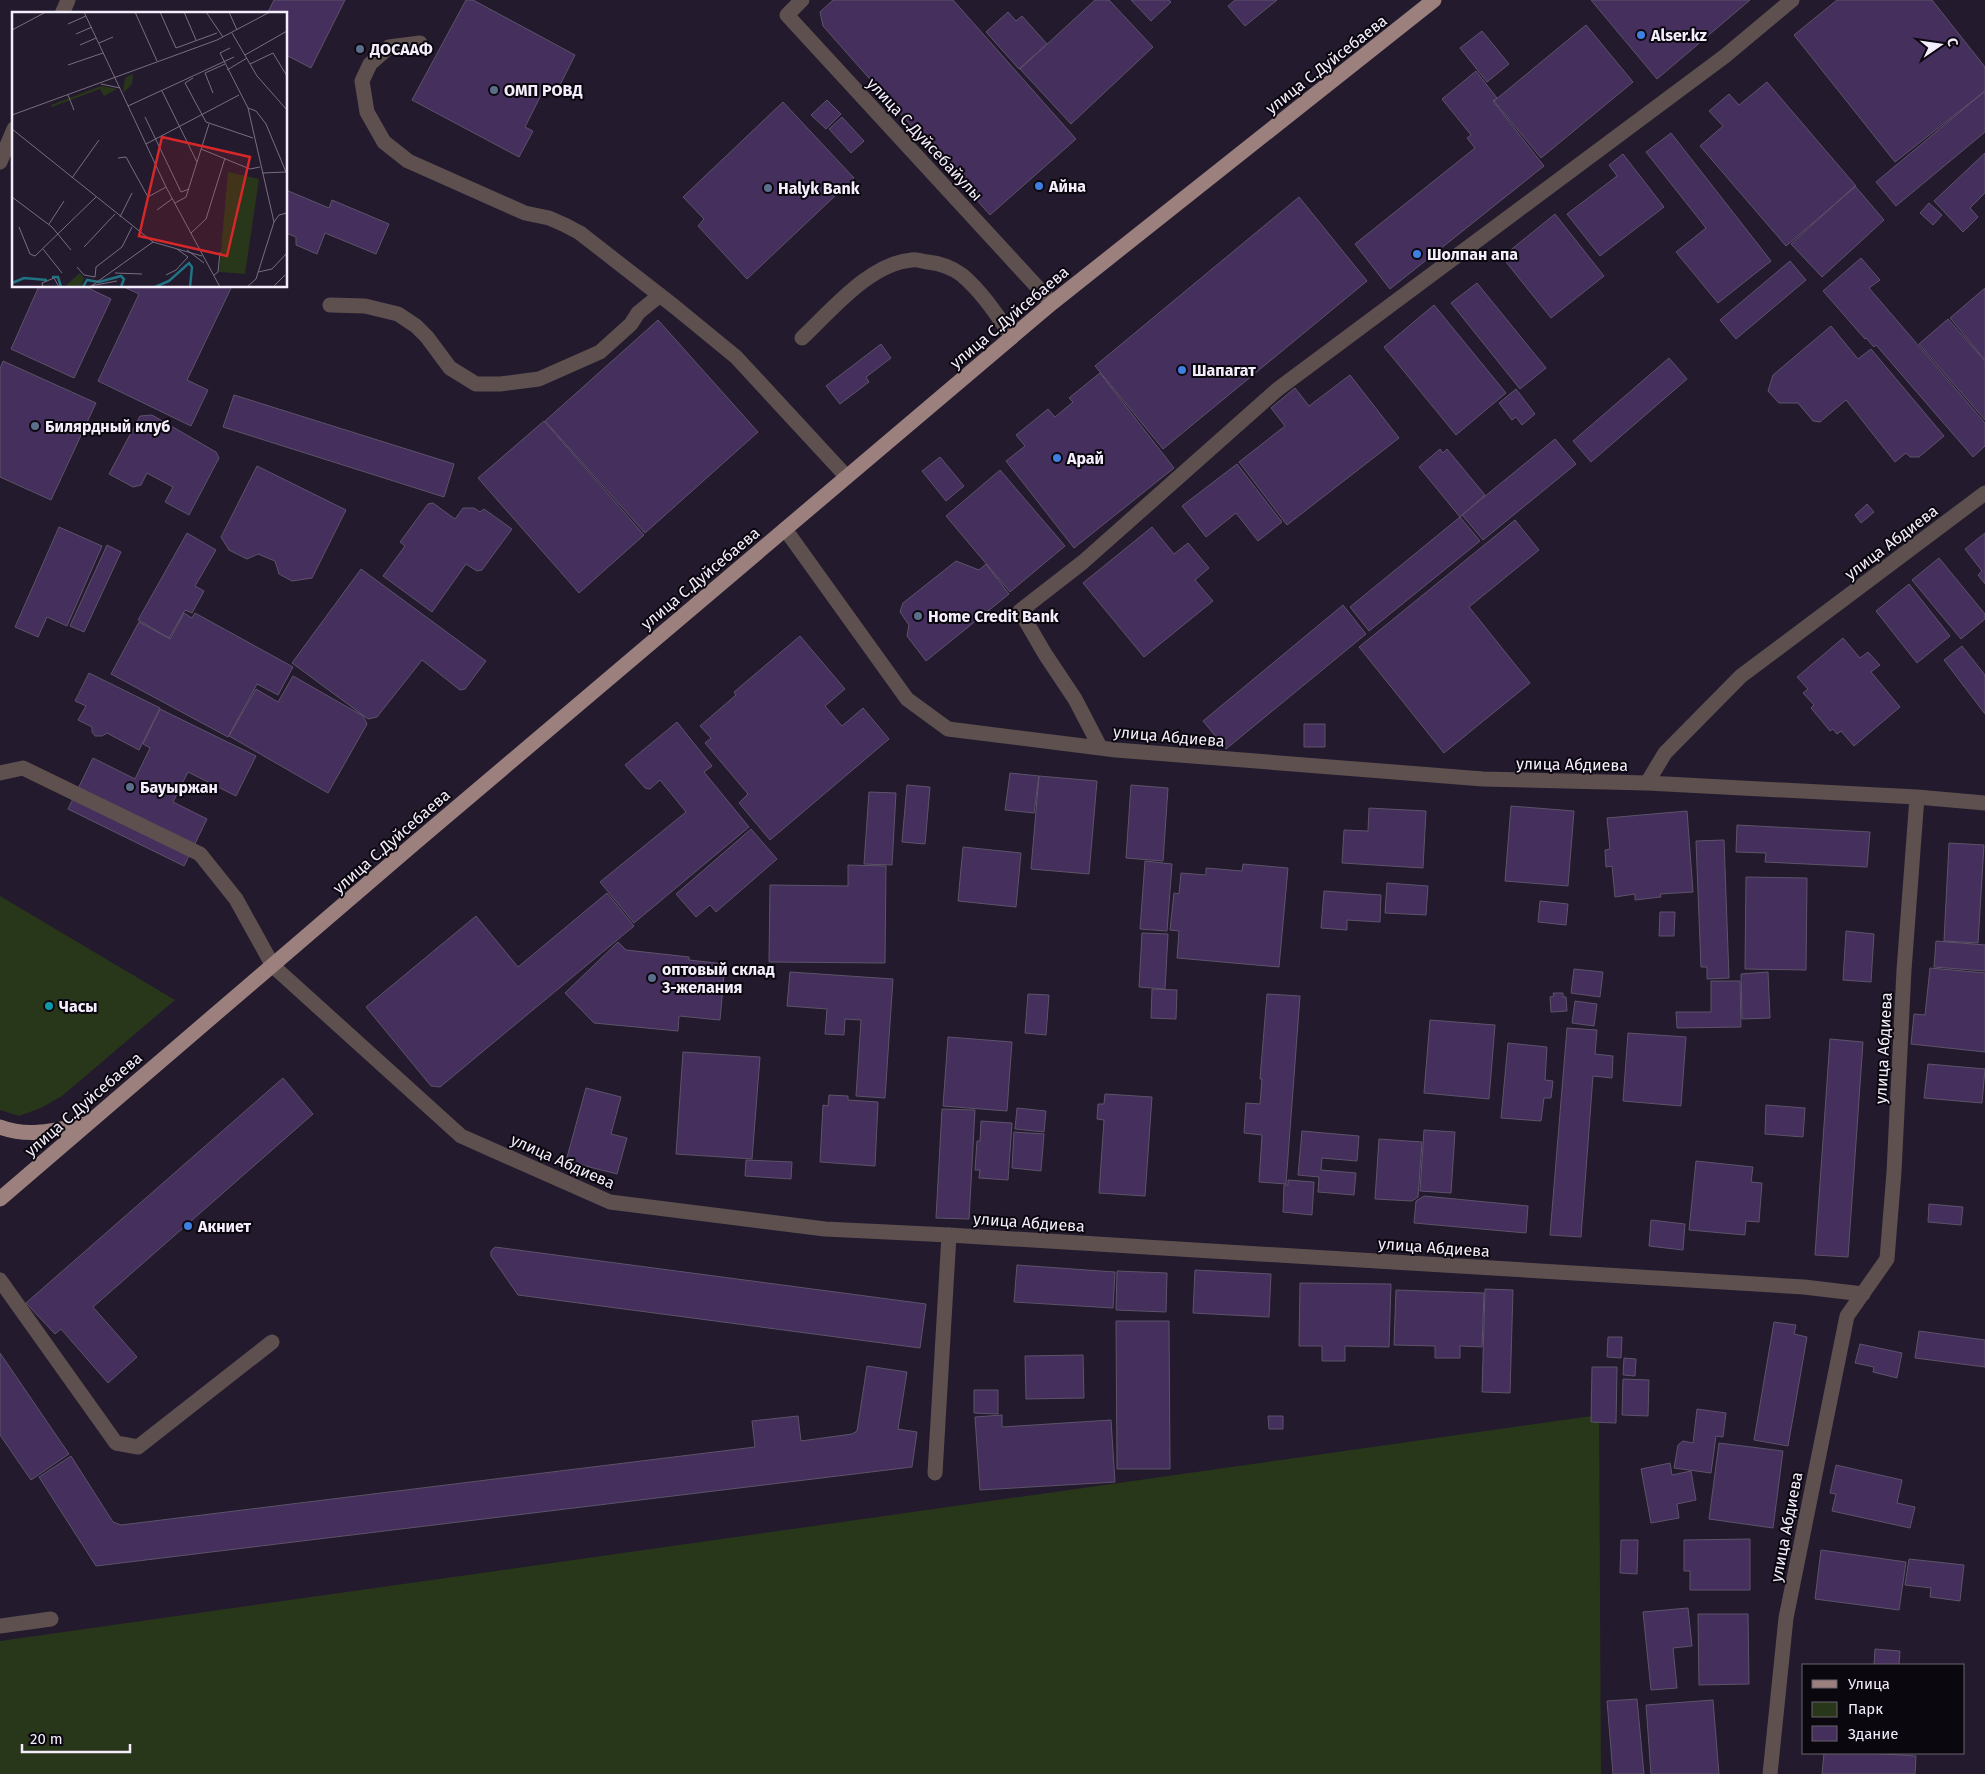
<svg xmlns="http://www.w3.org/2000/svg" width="1985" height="1774" viewBox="0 0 1985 1774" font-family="'Fira Sans',sans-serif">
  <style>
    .green { fill: #283619 }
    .building { fill: #452f5d; stroke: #5d5369 }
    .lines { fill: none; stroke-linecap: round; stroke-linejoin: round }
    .service { stroke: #5d504f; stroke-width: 15 }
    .minor { stroke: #5d504f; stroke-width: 15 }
    .tertiary { stroke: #5d504f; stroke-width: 15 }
    .primary { stroke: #9b807e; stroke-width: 15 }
    .shop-dot { fill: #3f7fe0; stroke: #0b070f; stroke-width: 2 }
    .service-dot { fill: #5c6f8a; stroke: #0b070f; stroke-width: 2 }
    .culture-dot { fill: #0f9aa8; stroke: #0b070f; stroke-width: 2 }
    .labels { text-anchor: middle; stroke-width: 4; stroke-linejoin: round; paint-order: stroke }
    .poi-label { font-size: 16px; font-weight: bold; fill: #f4eefc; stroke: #0b070f; text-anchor: start }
    .street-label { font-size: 16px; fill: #f4eefc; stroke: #0b070f }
    .inset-river { fill: none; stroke: #207383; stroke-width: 2.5 }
    .inset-road { fill: none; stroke: #776f80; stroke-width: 1 }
    .view { fill: #d62828; fill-opacity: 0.15; stroke: #d62828; stroke-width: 2.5 }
    .inset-edge { fill: none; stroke: #f4eefc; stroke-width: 2.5 }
  </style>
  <rect width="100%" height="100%" fill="#231a2e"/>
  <path class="green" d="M0,896L175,1000L62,1096L41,1108L19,1116L0,1110Z
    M1599,1415L1601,1774H0V1641Z"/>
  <path class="building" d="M274,0H345L311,68L286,55V14H267Z
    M466,0H473L575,55L559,87H545L525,127L533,131L519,157L412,100Z
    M833,0H953L1076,139L990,215L823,26L820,12Z
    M1095,0H1109L1153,47L1071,124L1020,69Z
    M1131,0H1169L1171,2L1151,21Z
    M1235,0H1277L1245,26L1228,6Z
    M1591,0H1750L1657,79Z
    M1837,0H1932L1985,67V91L1895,162L1794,35Z
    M1008,12L1016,21L1022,16L1047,44L1019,69L986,32Z
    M1586,25L1633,82L1541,158L1494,101Z
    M1482,31L1509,64L1487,82L1460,48Z
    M1476,71L1497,98L1493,101L1544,166L1390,289L1355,244L1475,148L1467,138L1471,135L1442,99Z
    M1767,82L1856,186L1786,246L1700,146L1723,126L1709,111L1729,94L1739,105Z
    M1985,91V132L1896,206L1876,182Z
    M827,100L841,114L826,129L811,115Z
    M783,102L854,178L747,279L698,226L704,219L683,197Z
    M842,117L864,141L851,153L829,129Z
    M1671,133L1771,261L1718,303L1676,252L1706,228L1646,152Z
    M1985,153V193L1970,208L1978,217L1963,232L1934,201Z
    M1623,154L1664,207L1600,256L1567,214L1617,176L1609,165Z
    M1855,186L1884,220L1822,277L1791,244Z
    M286,190L329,208L332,200L389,224L376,254L325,233L317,254L296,245V237L286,233Z
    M1299,197L1367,281L1163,449L1095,366Z
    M1929,203L1942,215L1933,225L1920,213Z
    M1555,214L1604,276L1551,318L1502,257Z
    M1861,258L1880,280L1869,288L1985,423V446L1973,457L1876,345L1874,347L1866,338L1865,339L1823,291Z
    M1790,261L1806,280L1736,339L1720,320Z
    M1477,283L1546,368L1520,389L1451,303Z
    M39,286H84L111,299L74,378L11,349Z
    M122,286H232L187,380L208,390L191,426L98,381L139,294Z
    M1985,288V360L1950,318Z
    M1434,305L1506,393L1456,435L1384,347Z
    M1948,319L1985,361V420L1919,344Z
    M658,320L758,432L645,533L545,421Z
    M1831,326L1858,359L1871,349L1944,436L1919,457H1910L1906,453L1895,462L1846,400L1820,422L1813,421L1798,403H1779L1768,391L1773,375Z
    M881,344L891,358L866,377L869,382L840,404L826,386Z
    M1669,358L1687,379L1591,462L1573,441Z
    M3,361L96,403L51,500L0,477V369Z
    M1100,373L1174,468L1074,548L1006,461L1025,446L1016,435L1048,409L1055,417L1073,402L1069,398Z
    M1350,375L1399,438L1287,525L1239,462L1285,426L1271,408L1295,388L1309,406Z
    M1516,389L1535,414L1522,425L1516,417L1512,420L1499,403Z
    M234,395L454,464L444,497L223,427Z
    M152,415L216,452L219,458L189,515L165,502L173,487L147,473L141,485L133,487L109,474L140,416Z
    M544,421L644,535L579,593L478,478Z
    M1555,439L1576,464L1483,540L1462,515Z
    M1440,449L1443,453L1447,449L1485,495L1460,517L1419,467Z
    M940,457L964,486L946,501L922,471Z
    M1237,464L1282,522L1258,541L1236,513L1206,537L1182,506Z
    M257,466L346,510L312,578L292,581L279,574L275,561L258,554L247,559L229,550L221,537Z
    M1000,470L1065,546L1010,592L946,516Z
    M433,503L455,519L463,508H474L480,512L484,509L512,529L482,570L477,571L466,564L432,612L383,576L405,546L400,542L428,504Z
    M1867,504L1874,512L1861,523L1855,515Z
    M1460,517L1480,541L1369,631L1350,607Z
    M1515,520L1539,550L1469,607L1530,683L1444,753L1359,647Z
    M59,527L102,546L67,626L47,617L38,637L15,627Z
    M1152,527L1174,554L1188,543L1209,568L1195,580L1213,601L1144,657L1083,583Z
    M187,533L216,550L195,586L204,591L192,613L185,610L169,638L138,620Z
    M1985,533V584L1978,575L1982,571L1965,549Z
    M107,545L121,552L84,632L70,626Z
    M1939,558L1985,614V619L1961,639L1912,580Z
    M956,561L979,570L986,564L1009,594L926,661L907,636L909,625L900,612L903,603Z
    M361,569L486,661L465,689L460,690L422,660L377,717L368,719L292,663Z
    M1909,584L1950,636L1917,663L1876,611Z
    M1343,605L1366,634L1226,749L1203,721Z
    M184,613L192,618L195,613L293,667L278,695L257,684L228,737L111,674L139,622L170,639Z
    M800,636L845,689L825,706L842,726L863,708L889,739L770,840L739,803L748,794L705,743L711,738L700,726L736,695L734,692Z
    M1843,638L1860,658L1868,652L1880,665L1871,672L1900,707L1854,746L1841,731L1837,734L1833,729L1830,731L1811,708L1814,705L1803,693L1808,689L1797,677Z
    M1962,646L1985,675V714L1944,660Z
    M89,673L160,708L139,750L107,733L102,736H95L92,732V727L78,720L86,706L75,701Z
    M293,676L363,716L367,724L328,793L229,736L256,689L278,702Z
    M160,709L256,756L236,796L188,772L173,802L207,819L184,866L68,809L93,758L135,779L150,748L143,744Z
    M677,722L712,766L704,772L749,827L634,923L600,882L686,812L660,780L650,789L645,788L625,765Z
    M1304,724H1325V747H1304Z
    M1010,773L1039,776L1034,813L1005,810Z
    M1039,776L1097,781L1089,874L1031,869Z
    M907,785L930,787L925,844L902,842Z
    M1131,785L1168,788L1163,861L1126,858Z
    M869,792L896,793L892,865L864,864Z
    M1511,806L1574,811L1568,886L1505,881Z
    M1369,808L1426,811L1423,868L1342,863L1344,830L1368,831Z
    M1687,811L1693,892L1660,894L1661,897L1635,900V894L1615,897L1612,866L1606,867L1605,850L1610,849L1607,818Z
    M1737,825L1870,832L1867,867L1765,862L1766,853L1736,852Z
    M751,829L777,859L716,912L710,905L696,917L676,894Z
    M1724,840L1729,978L1707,979V967H1701L1696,841Z
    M1949,843L1984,845L1978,943L1944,941Z
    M963,847L1021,853L1016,907L958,901Z
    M1145,861L1172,864L1167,931L1140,929Z
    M1243,864L1288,868L1279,967L1177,958L1179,931L1170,930L1174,893L1179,894L1181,873L1206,875V868L1242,871Z
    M848,865L886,866L885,963L769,962L770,885L848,886Z
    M1746,877L1807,878L1806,970L1745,969Z
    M1387,883L1428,886L1426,915L1385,913Z
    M1324,891L1381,895L1380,922L1347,920V930L1321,928Z
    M607,893L634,926L440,1087L431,1086L366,1007L476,916L518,967Z
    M1540,901L1568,904L1566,925L1538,922Z
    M1660,912H1675L1674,936H1659Z
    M1846,931L1874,934L1871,982L1843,980Z
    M1142,933L1168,934L1165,989L1139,987Z
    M1936,941L1985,945V971L1934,967Z
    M618,942L626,950L689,957V960L725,964L720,1020L679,1016L678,1031L594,1023L565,993Z
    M1930,968L1985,973V1052L1911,1044L1914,1014L1925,1015Z
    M1574,969L1603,972L1600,997L1571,993Z
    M790,972L893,979L885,1098L856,1096L861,1020L845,1019L844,1035L825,1034L827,1009L787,1006Z
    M1768,972L1770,1018L1742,1019L1741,974Z
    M1711,981H1740L1741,1027L1677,1028L1676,1012H1711Z
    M1152,989L1177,990L1176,1019L1151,1018Z
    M1553,993H1563V997H1566L1567,1011L1551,1012L1550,997L1554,996Z
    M1028,994L1049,995L1046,1035L1025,1033Z
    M1267,994L1300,996L1286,1184L1259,1182L1262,1135L1244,1133L1246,1103L1260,1104L1262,1079H1260Z
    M1575,1001L1597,1004L1594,1026L1572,1023Z
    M1430,1020L1495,1025L1489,1099L1424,1093Z
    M1567,1028L1597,1030L1595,1054L1613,1056L1612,1078L1593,1076L1581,1237L1550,1235Z
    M1628,1033L1686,1037L1681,1106L1623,1101Z
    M948,1037L1012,1042L1007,1111L943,1106Z
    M1830,1039L1863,1042L1848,1257L1815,1255Z
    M1508,1043L1547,1047L1545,1080L1553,1081L1551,1098H1544L1541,1121L1501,1118Z
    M683,1052L760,1057L752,1159L676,1154Z
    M1928,1064L1985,1069L1982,1103L1924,1098Z
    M283,1078L313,1114L93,1307L137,1357L108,1383L61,1329L55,1334L26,1303Z
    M586,1088L621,1097L611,1134L627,1138L617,1174L566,1161Z
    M1105,1094L1152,1097L1145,1196L1099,1193L1104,1120L1097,1119L1098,1104H1104Z
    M829,1095L848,1096V1100L878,1102L875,1166L820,1162L823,1105L828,1106Z
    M1766,1105L1805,1108L1803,1137L1765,1134Z
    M1017,1108L1046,1111L1044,1132L1015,1129Z
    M942,1109L975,1110L969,1219L936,1218Z
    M981,1121L1012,1123L1008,1180L979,1178L980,1170H975L977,1141H980Z
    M1424,1130L1455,1132L1451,1193L1420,1191Z
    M1302,1131L1359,1136L1357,1161L1322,1158L1321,1170L1356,1173L1354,1195L1318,1192L1319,1177L1298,1175Z
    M1014,1132L1044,1134L1041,1171L1012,1168Z
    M1379,1139L1422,1142L1418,1197L1412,1201L1375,1199Z
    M746,1160L792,1162L791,1179L745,1176Z
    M1696,1161L1753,1167L1751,1182L1762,1183L1759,1222L1746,1221L1745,1235L1689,1230Z
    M1288,1180L1314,1182L1312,1215L1283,1212L1284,1185H1288Z
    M1424,1196L1528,1206L1526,1233L1414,1223L1416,1201Z
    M1929,1204L1963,1207L1961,1225L1928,1222Z
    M1651,1220L1685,1224L1683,1250L1649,1246Z
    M495,1247L926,1304L920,1348L518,1295L491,1256V1251Z
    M1017,1265L1115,1272L1113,1308L1014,1302Z
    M1195,1270L1271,1274L1269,1317L1193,1313Z
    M1117,1271L1167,1273L1166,1312L1116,1310Z
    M1300,1283L1391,1284L1389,1347L1345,1346V1361H1322V1346H1299Z
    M1485,1289L1513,1290L1510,1393L1482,1392Z
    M1396,1290L1484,1293L1482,1347L1460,1346V1358H1435V1346L1394,1345Z
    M1116,1321H1169L1170,1469H1117Z
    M1774,1322L1796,1325L1794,1334L1807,1337L1788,1446L1754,1440Z
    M1919,1331L1985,1340V1367L1915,1358Z
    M1608,1337H1622L1621,1358L1607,1357Z
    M1860,1344L1902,1353L1897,1378L1873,1372L1874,1367L1855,1363Z
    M0,1353L69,1454L31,1480L0,1435Z
    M1083,1355L1084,1398L1026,1399L1025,1356Z
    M1624,1358L1636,1359L1635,1376L1623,1375Z
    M867,1366L907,1372L898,1429L917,1432L912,1467L96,1566L39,1477L71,1456L113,1522L121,1525L755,1447L752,1421L798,1416L801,1441L852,1434L857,1431Z
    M1592,1367H1617L1616,1423L1591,1422Z
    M1623,1379L1649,1380L1648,1416L1622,1415Z
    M974,1390H998V1414L974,1413Z
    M1697,1409L1726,1413L1723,1437L1716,1436L1711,1473L1674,1468L1678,1445L1683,1441L1693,1443Z
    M1002,1415V1427L1111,1420L1115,1482L980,1490L975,1417Z
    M1268,1416H1283V1429H1269Z
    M1719,1443L1783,1451L1773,1528L1709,1519Z
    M1670,1463L1672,1475L1691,1471L1696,1500L1677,1504L1679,1518L1651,1523L1641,1469Z
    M1836,1465L1902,1480L1897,1503L1915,1507L1910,1528L1832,1511L1836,1494L1830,1493Z
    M1750,1539V1590H1690V1571H1684V1540Z
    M1621,1540H1638L1637,1574L1620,1573Z
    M1821,1550L1906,1562L1899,1610L1815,1599Z
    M1909,1559L1964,1565L1960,1601L1930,1597L1931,1588L1905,1585Z
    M1688,1608L1692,1646L1673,1648L1677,1688L1651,1690L1643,1612Z
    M1698,1614H1748L1749,1684L1699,1685Z
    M1875,1649L1900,1651L1899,1665H1874Z
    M1637,1699L1644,1774H1613L1607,1701Z
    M1713,1700L1719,1774H1651L1646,1705Z
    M1824,1753H1868L1916,1756L1915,1774H1822Z"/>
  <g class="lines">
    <path class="service" d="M420,43L389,47L370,64L362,81L367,112L384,142L408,161L525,213L549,218L565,225L580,233
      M330,305L365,306L398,314L416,326L427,337L450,368L476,384H500L539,379L600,352L631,324L638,313
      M802,338C831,311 870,263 912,260C916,259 922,261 927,262C939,263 951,267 962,275C982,292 997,315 1012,337
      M0,773L23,768L200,854L236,899L273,966
      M0,1280L116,1443L138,1447L272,1342
      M935,1473L949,1235"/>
    <path class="minor" d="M802,0L787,15L1052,303
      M580,233L675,307L736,357L846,476
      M638,313L660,295
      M785,529L907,699L948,729L1116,750L1483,779L1647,783L1917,797L1985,803
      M1100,747L1075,699L1045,654L1020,611L1083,562L1278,389L1725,56L1792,0
      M1647,783L1665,753L1741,676L1985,493
      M273,966L461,1136L610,1202L825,1229L949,1235L1804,1287L1863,1294
      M0,1626L51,1619
      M1770,1774L1786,1618L1847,1316L1887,1259L1894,1172L1904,970L1917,797"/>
    <path class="tertiary" d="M62,14L68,0
      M0,162L14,129"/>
    <path class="primary" d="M0,1127C29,1138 56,1130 85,1124
      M0,1199L416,842L1052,303L1434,0"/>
  </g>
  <g class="shop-dot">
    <circle cx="1641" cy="35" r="5"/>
    <circle cx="1039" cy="186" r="5"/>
    <circle cx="1417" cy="254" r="5"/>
    <circle cx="1182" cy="370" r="5"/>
    <circle cx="1057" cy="458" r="5"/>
    <circle cx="188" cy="1226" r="5"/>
  </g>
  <g class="service-dot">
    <circle cx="360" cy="49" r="5"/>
    <circle cx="494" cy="90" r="5"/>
    <circle cx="768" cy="188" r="5"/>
    <circle cx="35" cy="426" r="5"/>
    <circle cx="918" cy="616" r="5"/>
    <circle cx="130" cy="787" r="5"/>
    <circle cx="652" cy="978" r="5"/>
  </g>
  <circle class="culture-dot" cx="49" cy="1006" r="5"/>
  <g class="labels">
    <g class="poi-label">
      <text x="1651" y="41">Alser.kz</text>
      <text x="370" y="55">ДОСААФ</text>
      <text x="504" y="96">ОМП РОВД</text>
      <text x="1049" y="192">Айна</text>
      <text x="778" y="194">Halyk Bank</text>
      <text x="1427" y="260">Шолпан апа</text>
      <text x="1192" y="376">Шапагат</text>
      <text x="45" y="432">Билярдный клуб</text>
      <text x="1067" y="464">Арай</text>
      <text x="928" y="622">Home Credit Bank</text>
      <text x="140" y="793">Бауыржан</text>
      <text x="662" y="975">оптовый склад<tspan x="662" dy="18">3-желания</tspan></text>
      <text x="59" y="1012">Часы</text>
      <text x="198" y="1232">Акниет</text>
    </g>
    <g class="street-label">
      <text transform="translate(1326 64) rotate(-38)" y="6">улица С.Дуйсебаева</text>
      <text transform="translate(925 139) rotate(47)" y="6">улица С.Дуйсебайулы</text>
      <text transform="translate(1009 317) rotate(-40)" y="6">улица С.Дуйсебаева</text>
      <text transform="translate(1891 542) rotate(-37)" y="6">улица Абдиева</text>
      <text transform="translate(700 578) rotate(-40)" y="6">улица С.Дуйсебаева</text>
      <text transform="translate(1169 736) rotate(5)" y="6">улица Абдиева</text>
      <text transform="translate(1572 764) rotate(1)" y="6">улица Абдиева</text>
      <text transform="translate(391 841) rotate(-41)" y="6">улица С.Дуйсебаева</text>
      <text transform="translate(1883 1048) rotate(-87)" y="6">улица Абдиева</text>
      <text transform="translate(83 1104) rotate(-41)" y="6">улица С.Дуйсебаева</text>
      <text transform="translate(563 1161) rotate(24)" y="6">улица Абдиева</text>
      <text transform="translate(1029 1222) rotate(4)" y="6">улица Абдиева</text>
      <text transform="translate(1434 1247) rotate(4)" y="6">улица Абдиева</text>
      <text transform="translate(1786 1527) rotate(-79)" y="6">улица Абдиева</text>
    </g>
  </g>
  <g transform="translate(12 12)">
    <rect width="275" height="275" fill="#231a2e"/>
    <path d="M121,62L120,72L111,81L113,66ZM89,74L105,77L92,84L88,77L40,95L39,93ZM216,160L247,167L233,262L207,260ZM68,261L72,266L69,275H52Z" fill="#283619"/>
    <path class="inset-river" d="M40,265H46L49,275M0,271L12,266L35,268M71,275L75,268L87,270L109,264L112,267L109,275M143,275L157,269L177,251L180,255L178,275"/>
    <path class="inset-road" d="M72,0L103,66M123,0L145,49M148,0L164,36L205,21M172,0L184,28M194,0L211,25M217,0L225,18M56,12L74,4M0,18L34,0M220,21L245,64L275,98M64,22L80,15M87,31L101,25M68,33L84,26M218,36L208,41L236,96L262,210M233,43L275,19M238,52L261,41L275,64M56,53L91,41M215,58L235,46M103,66L154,175L208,275M181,66L173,71L194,110L241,126M89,72L108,76M150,79L185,150M201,81L193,61L213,52M56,83L62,98M116,94L222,45M236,96L244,99L254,112L274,160M0,103L205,28L258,0M133,105L169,180L177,177M0,117L141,230L190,244M134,132L227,83M189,137L238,157L248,155M106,146L114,145L136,185L154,175M250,161L274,160M60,166L87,128M0,185L40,215L59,238M163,191L174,185L197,112M145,198L160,187M108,205L120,181M37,212L52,189M7,215L18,242L23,244L84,185M179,221L194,207L213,146M72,235L103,202M31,237L50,261M175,238L192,251M65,255L72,263L83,265M246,260L260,257L275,241M103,261L130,262M154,263L164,258L176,245L165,237M202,263L206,260L208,240M83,265L84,255L110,235L120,215M78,274L105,269M31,275L30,271L42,266L47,275M78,275L141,230M235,275L244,267L262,210L267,203L275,201M261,275L273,263"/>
    <path class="view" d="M150,125L238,145L215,244L127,224Z"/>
    <rect width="275" height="275" class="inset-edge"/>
  </g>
  <rect x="1802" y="1664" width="162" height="90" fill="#0b070f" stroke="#68636e"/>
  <rect x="1812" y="1680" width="25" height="8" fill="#9b807e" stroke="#68636e"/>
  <text x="1848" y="1689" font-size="15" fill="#f4eefc">Улица</text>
  <rect x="1812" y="1702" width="25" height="15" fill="#283619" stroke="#68636e"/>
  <text x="1848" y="1714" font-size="15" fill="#f4eefc">Парк</text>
  <rect x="1812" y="1726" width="25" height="15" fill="#452f5d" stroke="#68636e"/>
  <text x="1848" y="1739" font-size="15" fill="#f4eefc">Здание</text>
  <g transform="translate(1940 45) rotate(77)" stroke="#0b070f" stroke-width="4" paint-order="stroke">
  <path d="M0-4L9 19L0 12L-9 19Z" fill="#f4eefc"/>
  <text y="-8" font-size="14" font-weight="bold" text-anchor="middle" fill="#f4eefc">С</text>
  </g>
  <path d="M22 1744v8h108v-8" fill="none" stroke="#f4eefc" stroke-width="2.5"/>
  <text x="30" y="1744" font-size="15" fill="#f4eefc" stroke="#0b070f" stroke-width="4" paint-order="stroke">20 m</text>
</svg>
